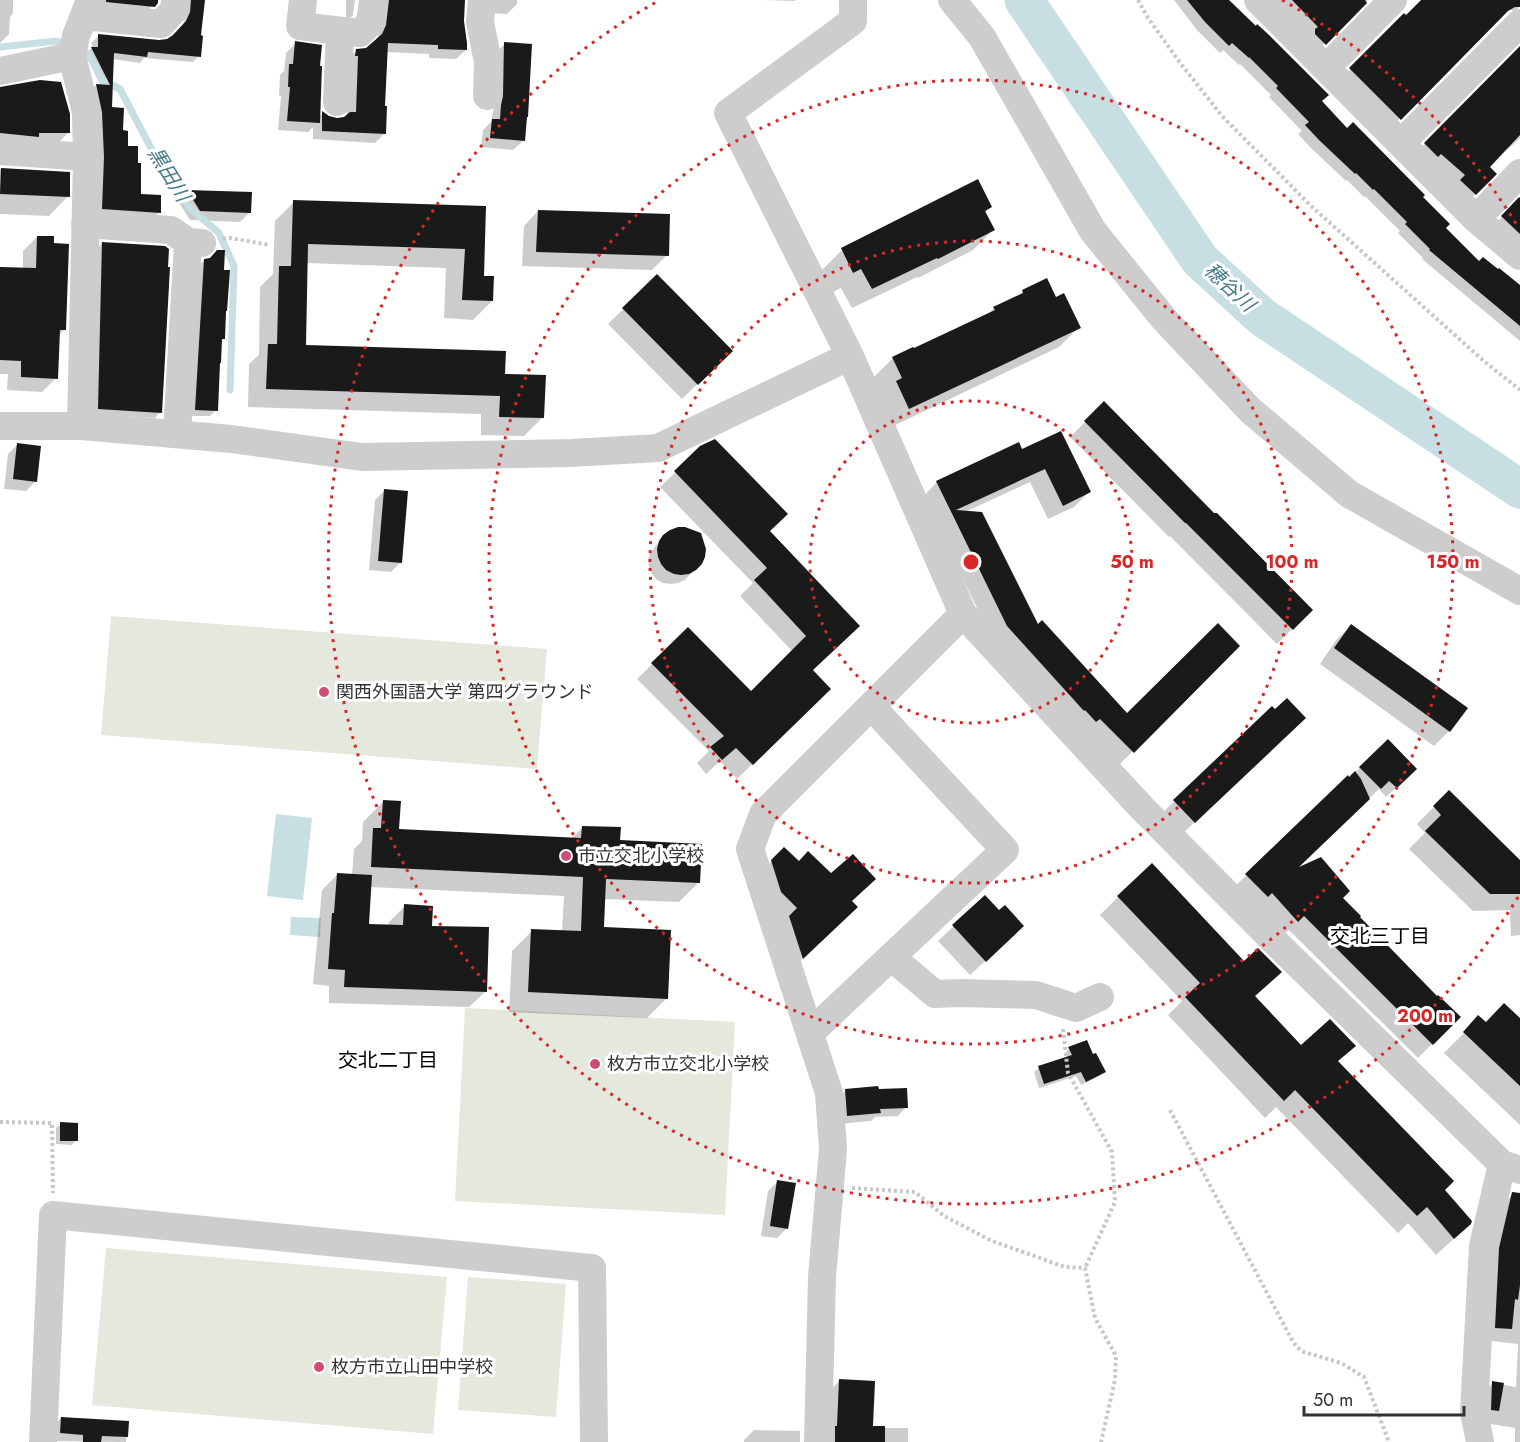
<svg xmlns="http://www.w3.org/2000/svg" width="1520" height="1442" viewBox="0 0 1520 1442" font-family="Jost,'Noto Sans JP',sans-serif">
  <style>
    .green { fill: #e5e8dd }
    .water { fill: #c7dee2 }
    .shadow { fill: #0003 }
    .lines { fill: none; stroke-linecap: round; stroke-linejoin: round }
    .stream { stroke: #c7dee2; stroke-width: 7 }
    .river { stroke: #c7dee2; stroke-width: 39 }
    .building { fill: #1a1a1a }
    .path { stroke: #c7c7c7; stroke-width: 4; stroke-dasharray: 3 3; stroke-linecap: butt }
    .minor { stroke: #cdcdcd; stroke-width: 28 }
    .ring { fill: none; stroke: #d62828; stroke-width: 3; stroke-dasharray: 3 6 }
    .poi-dot { fill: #d14d73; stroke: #fff; stroke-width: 2 }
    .labels { text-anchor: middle; stroke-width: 6; stroke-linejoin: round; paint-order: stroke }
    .poi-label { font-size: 18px; fill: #333; stroke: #fff; text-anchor: start }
    .water-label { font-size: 20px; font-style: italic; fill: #467a86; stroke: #fff }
    .neighbourhood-label { font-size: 20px; fill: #000; stroke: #fff }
    .centre { fill: #d62828; stroke: #fff; stroke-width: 3 }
    .ring-label { font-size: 18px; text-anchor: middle; font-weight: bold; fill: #d62828; stroke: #fff; stroke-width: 6; stroke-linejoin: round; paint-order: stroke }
  </style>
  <rect width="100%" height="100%" fill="#fff"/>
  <path class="green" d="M111,616L547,649L537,769L101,735Z
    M465,1008L735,1022L725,1215L455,1201Z
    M106,1248L447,1277L433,1434L92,1405Z
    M468,1277L566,1284L556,1417L458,1410Z"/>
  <path class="water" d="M276,814L312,818L303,900L267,896Z
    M291,917L321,918L320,937L290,935Z"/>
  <path class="shadow" d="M0,0H13V13L10,17L9,34L0,43Z
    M95,0H157L144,15L98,10Z
    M184,0H203L199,56L193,62L144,58L140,63L112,59L111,109L121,132L126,148L136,165L140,196L159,212L153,218L97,214L91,91L96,85L101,86L85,54L92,48V42L99,36L159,42L168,41L181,29L185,19L186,9Z
    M346,0H355L353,15L346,22Z
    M377,0H464L462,21L466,50L456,59L429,58V54L386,52L384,107L385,133L375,143L313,139V127L308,132L278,130L281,96H279L280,75L284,71L286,53L296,43L318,118L323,113L337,120L347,116L349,65L347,60L356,51L365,50L373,46L378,36L381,12Z
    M485,0H517V4L507,14L489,13Z
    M763,0H796L794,1Z
    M1174,0H1227L1346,131L1421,197L1444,228L1479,263L1520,287V341L1422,259L1423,258L1398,233L1400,231L1365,196L1364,197L1347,180L1346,181L1311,148L1298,134L1302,131L1269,97L1271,95L1240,64L1239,65L1223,50L1220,53L1197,30Z
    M1275,0H1368L1316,52Z
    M1423,0H1518L1520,2V6L1515,11L1485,3L1502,16L1392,126L1343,77L1404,15L1406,17Z
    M505,44L523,141L513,150L481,147L483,130L491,122L494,107L495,53Z
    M1520,48V138L1507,150L1506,148L1488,167L1495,174L1466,203L1416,153Z
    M0,88L68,133L60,141L0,143Z
    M0,169L69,174L68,196L49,216L0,214Z
    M187,191L250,194V212L240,222L190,220L178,201Z
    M1520,199V240L1493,226Z
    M294,202L485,208L482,277L492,301L473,320L444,318L446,268L306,263L305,346L504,375L543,417L524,436L481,435V414L248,407L249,364L259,355L260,287L273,274L275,221Z
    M990,207L984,213L993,230L973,250L918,278L917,277L852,308L841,288L833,292L822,270L842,250Z
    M538,211L667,255L652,270L522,266L524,226Z
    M37,237L65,329L58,336L56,378L42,392L7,390L8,374H0V269H23V251Z
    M102,243L160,412L155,418L93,414L97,249Z
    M204,260L224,338L220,342L216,410L210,416H189L198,267Z
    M657,276L731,351L682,399L608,324Z
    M1046,280L1055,299L1079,327L1059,347L889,428L873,378L893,358L988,315L994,308L1017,298L1023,292Z
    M1104,403L1214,514L1311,610L1277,644L1170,536L1169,537L1070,437Z
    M18,444L36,481L26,491L4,489L8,454Z
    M701,448L768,531L858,626L811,671L829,689L737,779L720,761L706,774L697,763L709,751L637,679L688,629L751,693L793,652L740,596L753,583L660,487Z
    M1021,451L1089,492L1074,507L1048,519L1030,482L965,512L1037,626L1126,715L1238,646L1118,766L993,641L923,497L937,482Z
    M384,491L401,562L391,572L369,570L375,500Z
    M664,536L695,569L685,580L678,583L671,584L663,583L657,580L652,574L649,567L648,560L650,553Z
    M1351,626L1449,731L1434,746L1320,664L1336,640Z
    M1272,708L1290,732L1180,836L1160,815Z
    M1388,741L1415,769L1386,797L1379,789L1294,871L1341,898L1437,998L1459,1017L1418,1058L1289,930L1283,935L1232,889Z
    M1449,792L1520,865V935L1511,936L1510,910L1473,911L1409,849L1425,833L1417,824Z
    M383,802L397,831L571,839L583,827L619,842L699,882L679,902L604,899L602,929L667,998L647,1018L509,1012L512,951L532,931L562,932L564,896L370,887L367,925L388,926L389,922L405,906L430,927L486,991L469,1007L329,1003V986L313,984L322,890L338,874L352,875L354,849L362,841L363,822Z
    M784,849L799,862L831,876L850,901L844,919L791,969L760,873Z
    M985,897L1007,941L970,975L938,941Z
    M1118,897L1244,963L1280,972L1254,997L1301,1047L1354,1046L1337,1062L1470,1224L1436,1255L1408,1223L1398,1233L1276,1107L1265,1118L1168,1015L1182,1001L1100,915Z
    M1479,1018L1485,1024L1520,1020V1125L1444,1053Z
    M1069,1049L1092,1056L1104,1072L1099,1076L1081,1085L1076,1076L1039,1088L1034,1072L1039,1068L1067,1058L1065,1053Z
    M846,1090L906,1107L898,1116L875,1117L871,1121L839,1124L837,1099Z
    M61,1124L76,1140L72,1145L56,1144V1128Z
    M778,1181L787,1228L777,1238L761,1236L768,1191Z
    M1513,1194L1520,1195V1442H1515V1428L1478,1422L1480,1396L1493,1383L1516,1387L1518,1344L1483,1340L1500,1207Z
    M839,1381L872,1428H908V1442H823L827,1394Z
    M61,1418L127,1422L126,1442L52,1441L53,1426Z
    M754,1430L800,1431V1442H744V1440Z"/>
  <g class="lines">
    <path class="stream" d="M0,47L56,41L67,45
      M80,50L89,54L102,80L120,89L163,171L190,208L219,233L234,266L230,390"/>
    <path class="river" d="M1024,0L1200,260L1262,317L1520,489"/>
  </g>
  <path class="building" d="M106,0H158V3L155,7L106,2Z
    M191,0H205L201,35L203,36L201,57L148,52L147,57L114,53L112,107L124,108L123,130L128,131V146H138V163H141V194L161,195V213L102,209L104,157L102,112L96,84L110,85L91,47H98V34L159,40L167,39L173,35L186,21L190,12Z
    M389,0H465L464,21L467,43V50L438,49V45L388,43L385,106H387L386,134L322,131V111L329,116L337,118L344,117L350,112H356L358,56H355L356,49L366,48L382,34L386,25Z
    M1187,0H1229L1256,26L1257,24L1268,34L1329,95L1322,101L1347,128L1353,122L1425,195L1423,197L1450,224L1446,228L1479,261L1483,257L1498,269L1499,268L1520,285V326L1429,250L1430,249L1405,224L1407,222L1374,189L1373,190L1356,173L1355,174L1319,140L1305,125L1309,122L1276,88L1278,86L1249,57V58L1232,43L1229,46L1205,22Z
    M1292,0H1365L1367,3L1326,45L1315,34V29L1318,27Z
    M1421,0H1520V7H1515L1508,11L1401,120L1349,68L1404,13L1406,15Z
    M295,41L322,45L320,66H322L320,123L287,121L290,87H288L289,64H293Z
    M504,42L532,44L528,117H527L525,141L490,138L492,119H500L501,105L503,96Z
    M1520,46V135L1490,167L1497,174L1476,195L1460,180L1465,175L1441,154L1438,157L1424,143Z
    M40,80L61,82L70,114V133H39V137L0,133V87Z
    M1,168L70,172V197L0,194Z
    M978,179L992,207L985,211L995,230L938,259L937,258L872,289L861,269L853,273L841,248Z
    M187,190L252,192L251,213L200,211Z
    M1519,197L1520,198V234L1501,216Z
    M293,200L486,206L484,276H494L493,301L462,300L465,249L308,244L306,345L506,351L505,374L546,375L544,418L499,417L500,396L266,389L268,344H277L279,266H291Z
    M538,210L670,214L669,256L536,252Z
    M37,236H54V243L69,244L66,330H60L58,379L21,377V361L0,360V267L36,268Z
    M102,242L165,246L169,249L168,267H170L162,413L98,409Z
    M217,250H225L224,270H230L227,311H226L225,339H222L221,363H220L218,411L195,410L204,259L210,258Z
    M657,274L733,351L698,385L622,308Z
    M1047,278L1056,297L1064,293L1081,328L909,409L896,381L902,378L892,357L913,347L914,348L995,310L993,307L1023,293L1022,290Z
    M1104,401L1214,513H1217L1313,610L1293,630L1186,523H1185L1084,421Z
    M1061,431L1091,492L1063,506L1045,469L956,510L982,512L1038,624L1042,620L1127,713L1218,623L1240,646L1134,753L1100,719L1096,722L1085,710L1084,711L1007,626L936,481L1019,442L1022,449Z
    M715,439L788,514L770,531L860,626L813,670L831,689L753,765L736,748L722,760L710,747L724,736L651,663L688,627L751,691L806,636L754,580L767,568L674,471L700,446Z
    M17,443L41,446L37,482L13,479Z
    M384,489L408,491L402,563L378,561Z
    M678,527H685L701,533L706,549L705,557L702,564L696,570L689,574L681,575L674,574L666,570L661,564L658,557L657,549L659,541L663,535L670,530Z
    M1351,624L1468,708L1450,732L1334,648Z
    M1287,698L1306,718L1195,823L1173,800L1272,706L1275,709Z
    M1388,739L1417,769L1397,788L1389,781L1381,789L1359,767Z
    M1355,771L1361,779L1370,799L1299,867L1321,857L1350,891L1343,898L1361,916L1360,917L1437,996L1438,995L1461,1017L1433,1045L1304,916L1298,922L1272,893L1268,897L1245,874L1348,775L1349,777Z
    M1449,790L1520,860V894H1490L1425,831L1441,815L1433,806Z
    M383,800L401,801L399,829L581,838L582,826L621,827L620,840L702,844L700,883L606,879L604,927L671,930L668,999L528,992L531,929L581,931L583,877L371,867L373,828H381Z
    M784,847L799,861L808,851L831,873L853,854L876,879L852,901L858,907L803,959L789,916L797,908L781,892L771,860Z
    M1152,863L1244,961L1258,948L1282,972L1255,996L1301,1045L1330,1019L1356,1046L1338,1061L1454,1181L1445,1190L1472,1221L1471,1224L1454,1239L1427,1207L1417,1216L1295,1090L1284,1101L1185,997L1200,983L1117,896Z
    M337,873L372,875L369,924L403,925L404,904L433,906L432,926L489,927L487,992L344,987L345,970L328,969L332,913H334Z
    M985,895L999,910L1005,905L1024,926L986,962L952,925Z
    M1504,1003L1520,1018V1086L1463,1032L1478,1015L1486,1022Z
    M1087,1040L1093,1054L1096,1053L1106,1072L1086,1082L1081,1072L1044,1084L1038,1066L1072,1055L1068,1047Z
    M878,1086L879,1089L907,1088L908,1108L880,1109L881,1113L847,1116L845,1089Z
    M60,1122L78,1123V1141H60Z
    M777,1180L796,1183L788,1229L770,1226Z
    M1512,1192L1520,1193V1285L1518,1300L1515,1299L1512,1329L1495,1328L1499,1248Z
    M839,1379L875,1381L873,1426H885V1442H835V1426H837Z
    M1492,1381L1504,1383L1499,1411L1491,1410Z
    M61,1417L129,1421L128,1437L102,1436L101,1442H83V1435L60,1433Z"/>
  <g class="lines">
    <path class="path" d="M1138,0L1148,18L1181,64L1222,116L1311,206L1485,362L1520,390
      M223,239L230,238L270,245
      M1063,1029L1068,1073L1112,1152L1115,1202L1085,1268
      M1170,1110L1293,1342L1301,1351L1341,1363L1364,1377L1389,1442
      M0,1122L52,1123L53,1193
      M852,1188L915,1192L944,1216L992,1241L1065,1267L1085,1268L1095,1318L1116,1356L1115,1380L1101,1442"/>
    <path class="minor" d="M303,0L300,26L360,33L370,23L373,0
      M482,0L480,22L488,62L487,96
      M853,0V21L728,113L850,356L963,614L1142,808L1267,934L1502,1164L1520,1170
      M952,0L982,37L1093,231L1164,319L1250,410L1349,494L1520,591
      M1258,0L1476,219L1520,256
      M84,16L161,24L174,10L175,0
      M1326,68L1393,0
      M0,71L72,56
      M337,102L340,31
      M1401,143L1520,23
      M0,151L87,157
      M1476,219L1520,173
      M85,224L171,230L188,242L202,243
      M0,426H81L231,439L362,457L571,453L658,448L850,356
      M81,426L87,157L86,112L72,56L76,36L90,0
      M177,434L188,242
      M891,957L935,994L960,993L1036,995L1076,1008L1100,997
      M810,1033L1005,850L871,706
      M43,1442L53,1215L592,1268L594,1442
      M818,1442L822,1277L833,1149L829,1093L750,849L763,814L963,614
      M1480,1442L1474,1412L1483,1246L1502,1164"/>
  </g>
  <g class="ring">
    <circle cx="971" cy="562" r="161"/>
    <circle cx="971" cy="562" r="321"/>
    <circle cx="971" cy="562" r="482"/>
    <path d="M1518 897A642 642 0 1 1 660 0M1282 0A642 642 0 0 1 1518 227"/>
  </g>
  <g class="poi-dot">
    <circle cx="324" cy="692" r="6"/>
    <circle cx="566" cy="856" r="6"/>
    <circle cx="595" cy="1064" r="6"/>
    <circle cx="319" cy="1367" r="6"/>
  </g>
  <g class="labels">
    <g class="poi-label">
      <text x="336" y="698">関西外国語大学 第四グラウンド</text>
      <text x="578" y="862">市立交北小学校</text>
      <text x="607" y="1070">枚方市立交北小学校</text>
      <text x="331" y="1373">枚方市立山田中学校</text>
    </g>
    <g class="water-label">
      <text transform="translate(169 174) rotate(58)" y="7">黒田川</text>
      <text transform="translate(1230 287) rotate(43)" y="7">穂谷川</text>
    </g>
    <g class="neighbourhood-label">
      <text x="1380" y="943">交北三丁目</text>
      <text x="388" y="1067">交北二丁目</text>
    </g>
  </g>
  <circle cx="971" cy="562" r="9" class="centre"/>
  <g class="ring-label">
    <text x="1132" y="568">50 m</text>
    <text x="1292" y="568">100 m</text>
    <text x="1453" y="568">150 m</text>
    <text x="1425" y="1022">200 m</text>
  </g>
  <path d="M1304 1406v9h160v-9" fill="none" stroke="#333333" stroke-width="3"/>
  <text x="1313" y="1406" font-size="18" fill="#333333" stroke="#ffffff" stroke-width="4.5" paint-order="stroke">50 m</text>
</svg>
